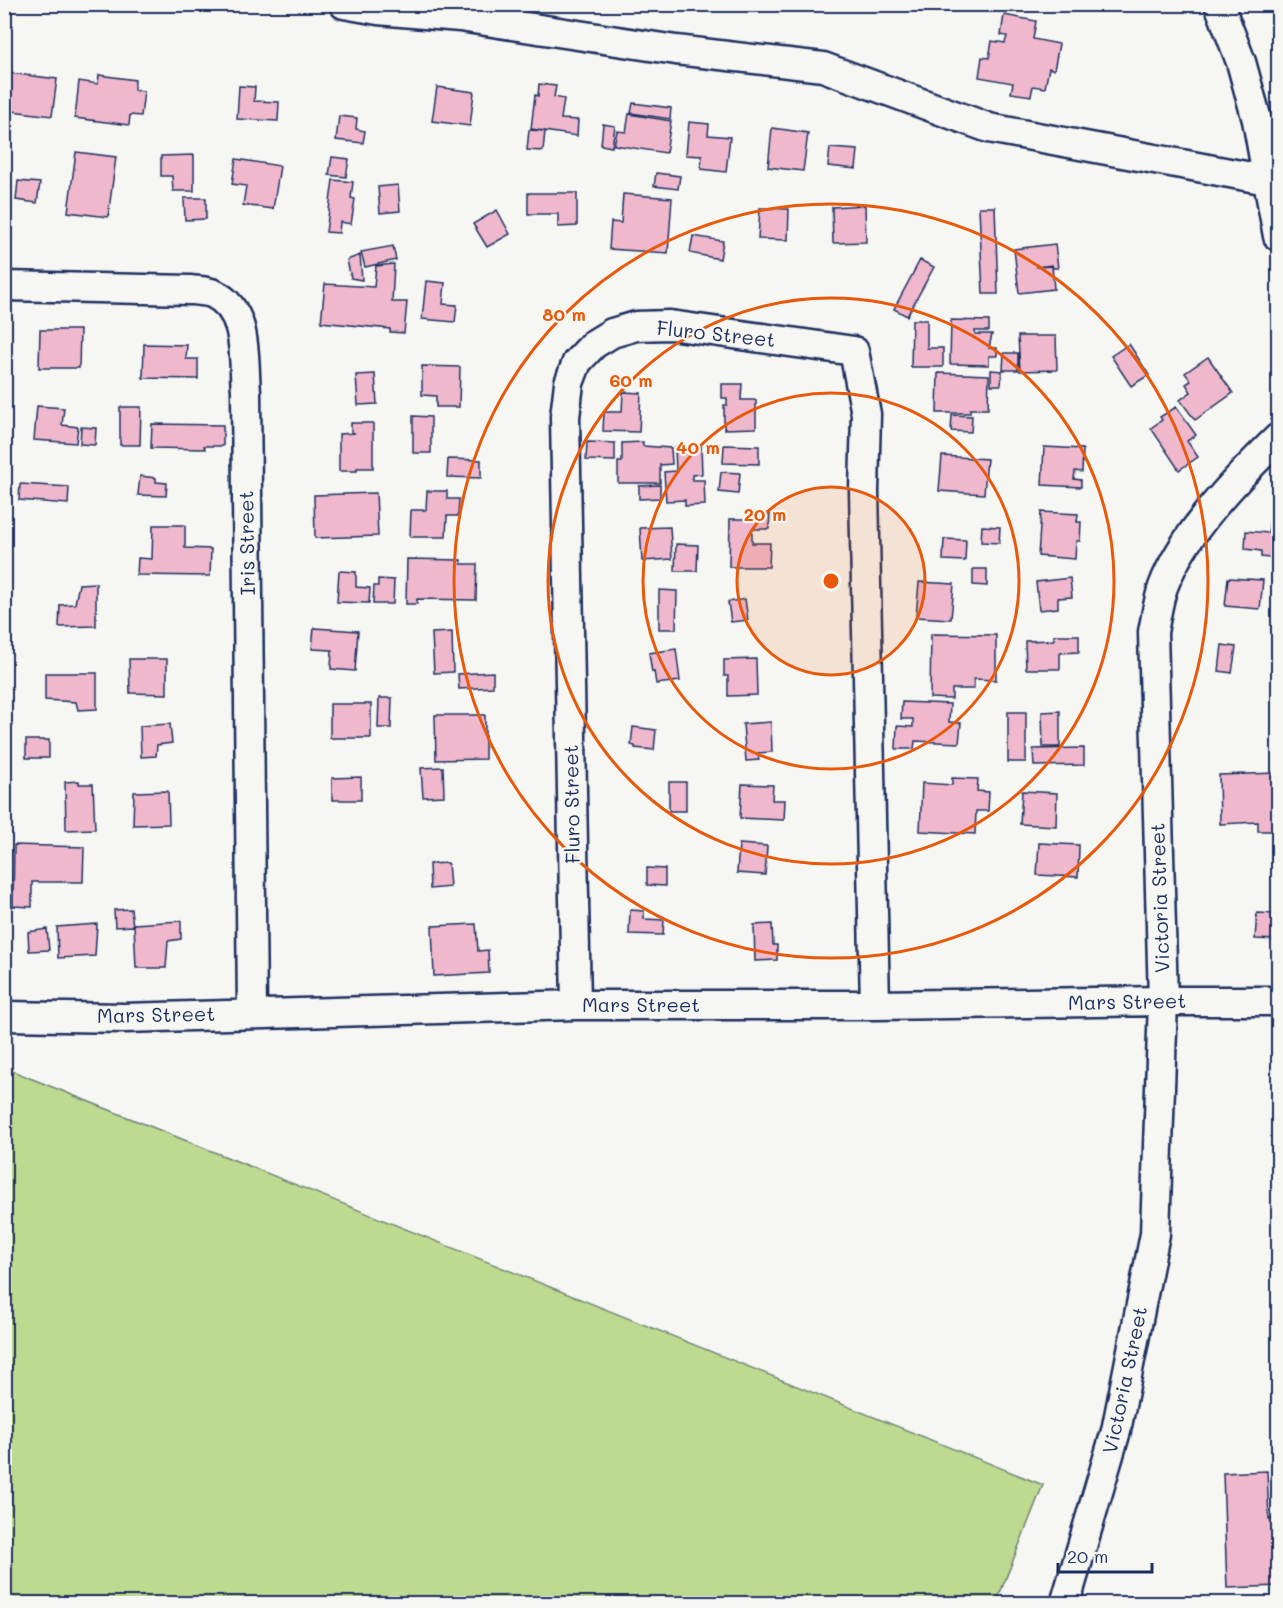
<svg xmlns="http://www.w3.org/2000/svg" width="1283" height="1608" viewBox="0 0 1283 1608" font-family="Mali,sans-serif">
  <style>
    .green { fill: #bed990; stroke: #6c8477; stroke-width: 1.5 }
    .building { fill: #f0b8cd; stroke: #1b2f5e; stroke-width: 1.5 }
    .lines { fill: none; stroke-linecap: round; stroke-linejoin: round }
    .minor-casing { stroke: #1b2f5e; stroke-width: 33 }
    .minor { stroke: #f6f6f2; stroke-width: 28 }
    .ring { fill: none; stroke: #e8590c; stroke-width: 3 }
    .labels { text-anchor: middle; stroke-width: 4.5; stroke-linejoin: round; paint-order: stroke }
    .street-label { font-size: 20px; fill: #1b2f5e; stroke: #f6f6f2 }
    .centre { fill: #e8590c; stroke: #f6f6f2; stroke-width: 3 }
    .ring-label { font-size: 18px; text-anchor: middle; font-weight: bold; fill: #e8590c; stroke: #f6f6f2; stroke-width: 4.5; stroke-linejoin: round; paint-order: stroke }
  </style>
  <rect width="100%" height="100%" fill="#f6f6f2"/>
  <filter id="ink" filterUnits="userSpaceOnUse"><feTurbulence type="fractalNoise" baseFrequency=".0167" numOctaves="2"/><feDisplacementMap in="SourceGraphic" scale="12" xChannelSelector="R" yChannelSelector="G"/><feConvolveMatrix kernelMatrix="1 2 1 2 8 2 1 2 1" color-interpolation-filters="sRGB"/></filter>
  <g filter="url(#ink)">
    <path class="green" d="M5,1068L1043,1485L996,1603H5Z"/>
    <path class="building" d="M1004,15L1036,21L1033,39L1059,44L1054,70L1049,68L1045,88L1033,86L1031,96L1011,93L1013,83L979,77L982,57L989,58L992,41L1005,43L1007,36L1001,35Z
      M9,73L57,79L52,116L4,110Z
      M99,75L135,80L134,90L144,91L141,116L130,115L129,125L75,118L79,81L98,84Z
      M539,84L556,86L554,97L564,99L561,119L578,120L577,136L531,129L535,95L538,96Z
      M239,86L255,87L254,101L279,102L278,121L237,119Z
      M437,87L474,92L470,126L432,121Z
      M633,103L671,108L670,119L631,113Z
      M629,114L671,121L666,153L614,145L617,131L626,132Z
      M339,116L357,118L356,129L365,131L363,143L336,140Z
      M689,122L709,124L708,135L730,137L726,172L701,169L702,156L686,155Z
      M603,124L615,126L612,147L601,145Z
      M772,128L808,133L803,171L768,167Z
      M529,130L545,131L543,151L527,150Z
      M830,148L858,150L856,169L828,166Z
      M76,152L116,157L108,217L68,212Z
      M194,155V191H173L172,176H161V156Z
      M332,157L349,159L346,177L329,175Z
      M236,159L280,166L273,209L243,205L246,186L232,184Z
      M656,173L680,176L678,189L654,186Z
      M333,180L353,182L351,198L355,199L351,224L340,222L339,233L326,232Z
      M18,181L40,183L37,203L16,200Z
      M398,185L400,211L380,213L378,187Z
      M528,193H577V226L558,227V214H528Z
      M623,194L672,198L668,253L609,249L611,222L621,223Z
      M184,198H206V219L185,220Z
      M865,205L866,242L833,243L832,207Z
      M979,207H995L998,294H983Z
      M760,208L789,209L788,240L758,239Z
      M497,210L510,234L487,247L473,224Z
      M693,236L723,241L720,259L690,253Z
      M1055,244L1058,268H1053L1052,265L1036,267L1052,266L1054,289L1019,293L1014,249Z
      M393,246L396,260L365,267L361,252Z
      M360,255L362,280L351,278L347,260Z
      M920,260L934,267L907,316L894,309Z
      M394,264L392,302H407L404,333L390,332V329L321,322L325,284L374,287L376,266Z
      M426,281L445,283L443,304L457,305L455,322L422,319Z
      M912,320H927V348H943V367H911Z
      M951,320L989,321V331H975V334H992L989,348H997V356H989V365L950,364Z
      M40,330H80L79,368H39Z
      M1018,336H1056L1057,370L1020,371Z
      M144,344L187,345L186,359H198V379L143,378Z
      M1129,344L1149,375L1131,386L1111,356Z
      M1004,353H1018V370H1003Z
      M1208,357L1233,393L1195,420L1180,400L1191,392L1186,384L1191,381L1185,373Z
      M422,366L460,367L459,407H436V396L422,395Z
      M991,370L1002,371L1001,385H991Z
      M938,373L989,375L988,409H970V413H937Z
      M375,374L377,404L358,405L356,375Z
      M722,384H742L741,400H756V428L724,429V405H727V398H722Z
      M623,392L641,393L639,432L603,431L604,412H622Z
      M37,406L64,408L62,425L78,427L76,443L34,440Z
      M120,407H141L140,445H120Z
      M1176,407L1196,435L1187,441L1198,457L1179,470L1151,428L1162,420L1160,417Z
      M952,415L972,416L971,432L951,431Z
      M413,416L431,417V453H413Z
      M351,423H373V468H357V471H339V434L355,433L351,432Z
      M152,424L223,425V446H204L205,449L151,448Z
      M81,427L96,428L95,445L80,444Z
      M587,442L615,443V461L586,460Z
      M643,442V446L671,448L672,464L660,465V483H618V462H622V443Z
      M724,445L759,446V464L723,463Z
      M701,446L702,474L692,475V480H704L705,505L685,506V500L666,501L664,472L676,471L675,447Z
      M1044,447L1083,449L1082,472L1075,471L1074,479L1081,480V487L1042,485Z
      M942,456L987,459L984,494L939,491Z
      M448,459L481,460V478L447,477Z
      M721,472L740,473L738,494L719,492Z
      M140,476L156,478V482L167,483L166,496L138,495Z
      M20,484L69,487L68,504L19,500Z
      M660,485V498L639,499V486Z
      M427,491H447V499H459L458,516H447L446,537H410L411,510H426Z
      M376,493L378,536L315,538L314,495Z
      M1271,511H1278V559L1261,557V551L1245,549L1246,531L1268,533Z
      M1041,512L1078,514L1077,522H1081L1080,541H1076L1075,559L1038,556Z
      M749,513L770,514L769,529H752V543H770L769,567H729L730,519H748Z
      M153,525H185V548L211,549L210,576L137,575L138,558L152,559Z
      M982,526L1000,527L999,543L981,542Z
      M670,527L672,559L642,561L640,528Z
      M944,539L966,540L965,561L943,560Z
      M676,544L698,545L697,571H675Z
      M407,559L461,560V564H477L476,600L417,599V604H406Z
      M973,569H987V586L973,585Z
      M339,571L356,572V587L370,588L369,603L337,602Z
      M1070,578L1072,597L1058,598V608L1039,610L1036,582Z
      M1228,578L1263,580L1260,609L1225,606Z
      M378,579L394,580L393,604H373L374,586H378Z
      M919,582L954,584L951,619L916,617Z
      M96,583V626L59,627L60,605L75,604L79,584Z
      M659,590L677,591L676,629H659Z
      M745,599L748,620L731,622L728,602Z
      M314,628L358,631L355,671L331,669L332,650L312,649Z
      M452,632L453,672L434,673L432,633Z
      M931,634L996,635V680L974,679V689H952V699L930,698Z
      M1054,635H1079V652L1060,653V669H1026L1025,641L1054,640Z
      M1222,645L1236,647L1232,673L1219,671Z
      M676,649L680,681L656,684L654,671L652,672L649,653Z
      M129,659H167V694L130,693Z
      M756,659L757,695L728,696V676H724V660Z
      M493,672V687L459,689L458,674Z
      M45,673H97V709L78,710L76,702L45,700Z
      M379,698H392L391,728H378Z
      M902,702L950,704L949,722L961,723L959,743L915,741L914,749H896L897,726L913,727V719H901Z
      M330,704H371V738H330Z
      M1060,711V747H1043L1042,712Z
      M1008,712H1026V762H1008Z
      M435,715H485V759L436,760Z
      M771,722L772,752L758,753L759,760L746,761L743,724Z
      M170,724L172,743L157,745L156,756L141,757L140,726Z
      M633,727L656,730L654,750L635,748V746L631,745Z
      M26,740H49V758H26Z
      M1084,748V765L1034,766L1033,749Z
      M443,767L444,796L423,797L421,768Z
      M1278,773V822H1276V831H1258V822L1220,824L1219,775Z
      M361,777V800H332V778Z
      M952,778L978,779L977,791L989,792L988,811H976L975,834L920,831L922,783L952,785Z
      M79,781V784H93L95,829L66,830L65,782Z
      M669,782H686V811H669Z
      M742,784L773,785L772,800H785L784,820L740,818Z
      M168,791L169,824L133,825L134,792Z
      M1022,791L1057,793L1056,826L1020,824Z
      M1271,836H1278V857H1271Z
      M1039,843L1079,845L1078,877L1037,875Z
      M739,844L767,846L765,875L737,873Z
      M14,845L84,847L83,882H32V907L13,906Z
      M448,863L450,887L430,889L429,864Z
      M647,868L665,869V886L647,885Z
      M131,909L133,926L115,927L114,910Z
      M630,910L644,911V919L664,920L663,935L629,934Z
      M1257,913L1278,914V940L1255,939Z
      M181,921V939L168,941L166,968H136L134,924Z
      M97,924L95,956L58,958L57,927Z
      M476,924L478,951L488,950L489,973L434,976L432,926Z
      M772,924L773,945H777V960L755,961L754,925Z
      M47,929L49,950L29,951L28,932Z
      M1267,1471L1269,1519L1278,1518V1586L1227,1588L1223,1473Z"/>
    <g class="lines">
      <defs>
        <path id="minor" d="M344,4L378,10L460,17L676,50L823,67L989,128L1267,180
          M1219,4L1241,62L1257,120L1278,236
          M4,286L191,290C198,291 208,291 214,294C249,311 243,358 246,391L252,1012
          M576,1005L565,417L569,383L577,362L594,344L612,333L636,326L670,325L854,351L866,414L864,491L875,1005
          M4,1016L124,1018L576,1005H875L1163,1001H1278
          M1065,1604L1116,1431L1155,1234L1163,1001L1153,632C1156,618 1158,601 1163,587C1183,533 1237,478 1278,438"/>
      </defs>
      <use href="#minor" class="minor-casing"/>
      <use href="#minor" class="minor"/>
    </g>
  </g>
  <circle cx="831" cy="581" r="94" fill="#e8590c" fill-opacity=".12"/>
  <g class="ring">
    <circle cx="831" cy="581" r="94"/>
    <circle cx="831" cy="581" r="188"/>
    <circle cx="831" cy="581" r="283"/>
    <circle cx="831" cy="581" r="377"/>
  </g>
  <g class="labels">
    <g class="street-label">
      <text transform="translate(716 334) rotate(6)" y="7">Fluro Street</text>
      <text transform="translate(247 543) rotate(-91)" y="7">Iris Street</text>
      <text transform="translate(572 804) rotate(-91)" y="7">Fluro Street</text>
      <text transform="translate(1160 898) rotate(-92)" y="7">Victoria Street</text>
      <text transform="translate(1127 1002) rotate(-1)" y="7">Mars Street</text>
      <text x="641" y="1012">Mars Street</text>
      <text transform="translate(156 1015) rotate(-1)" y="7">Mars Street</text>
      <text transform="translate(1125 1380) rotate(-78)" y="7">Victoria Street</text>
    </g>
  </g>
  <circle cx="831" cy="581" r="9" class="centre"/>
  <g class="ring-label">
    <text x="564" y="321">80 m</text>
    <text x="631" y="387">60 m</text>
    <text x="698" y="454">40 m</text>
    <text x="765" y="521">20 m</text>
  </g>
  <rect width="1283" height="1608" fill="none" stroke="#f6f6f2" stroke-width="24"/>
  <rect x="12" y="12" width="1259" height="1584" fill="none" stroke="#1b2f5e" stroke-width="2" filter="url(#ink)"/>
  <path d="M1058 1563v9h94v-9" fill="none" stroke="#1b2f5e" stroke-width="3"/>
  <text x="1067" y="1563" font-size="18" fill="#1b2f5e" stroke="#f6f6f2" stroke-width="4.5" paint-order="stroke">20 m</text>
</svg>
